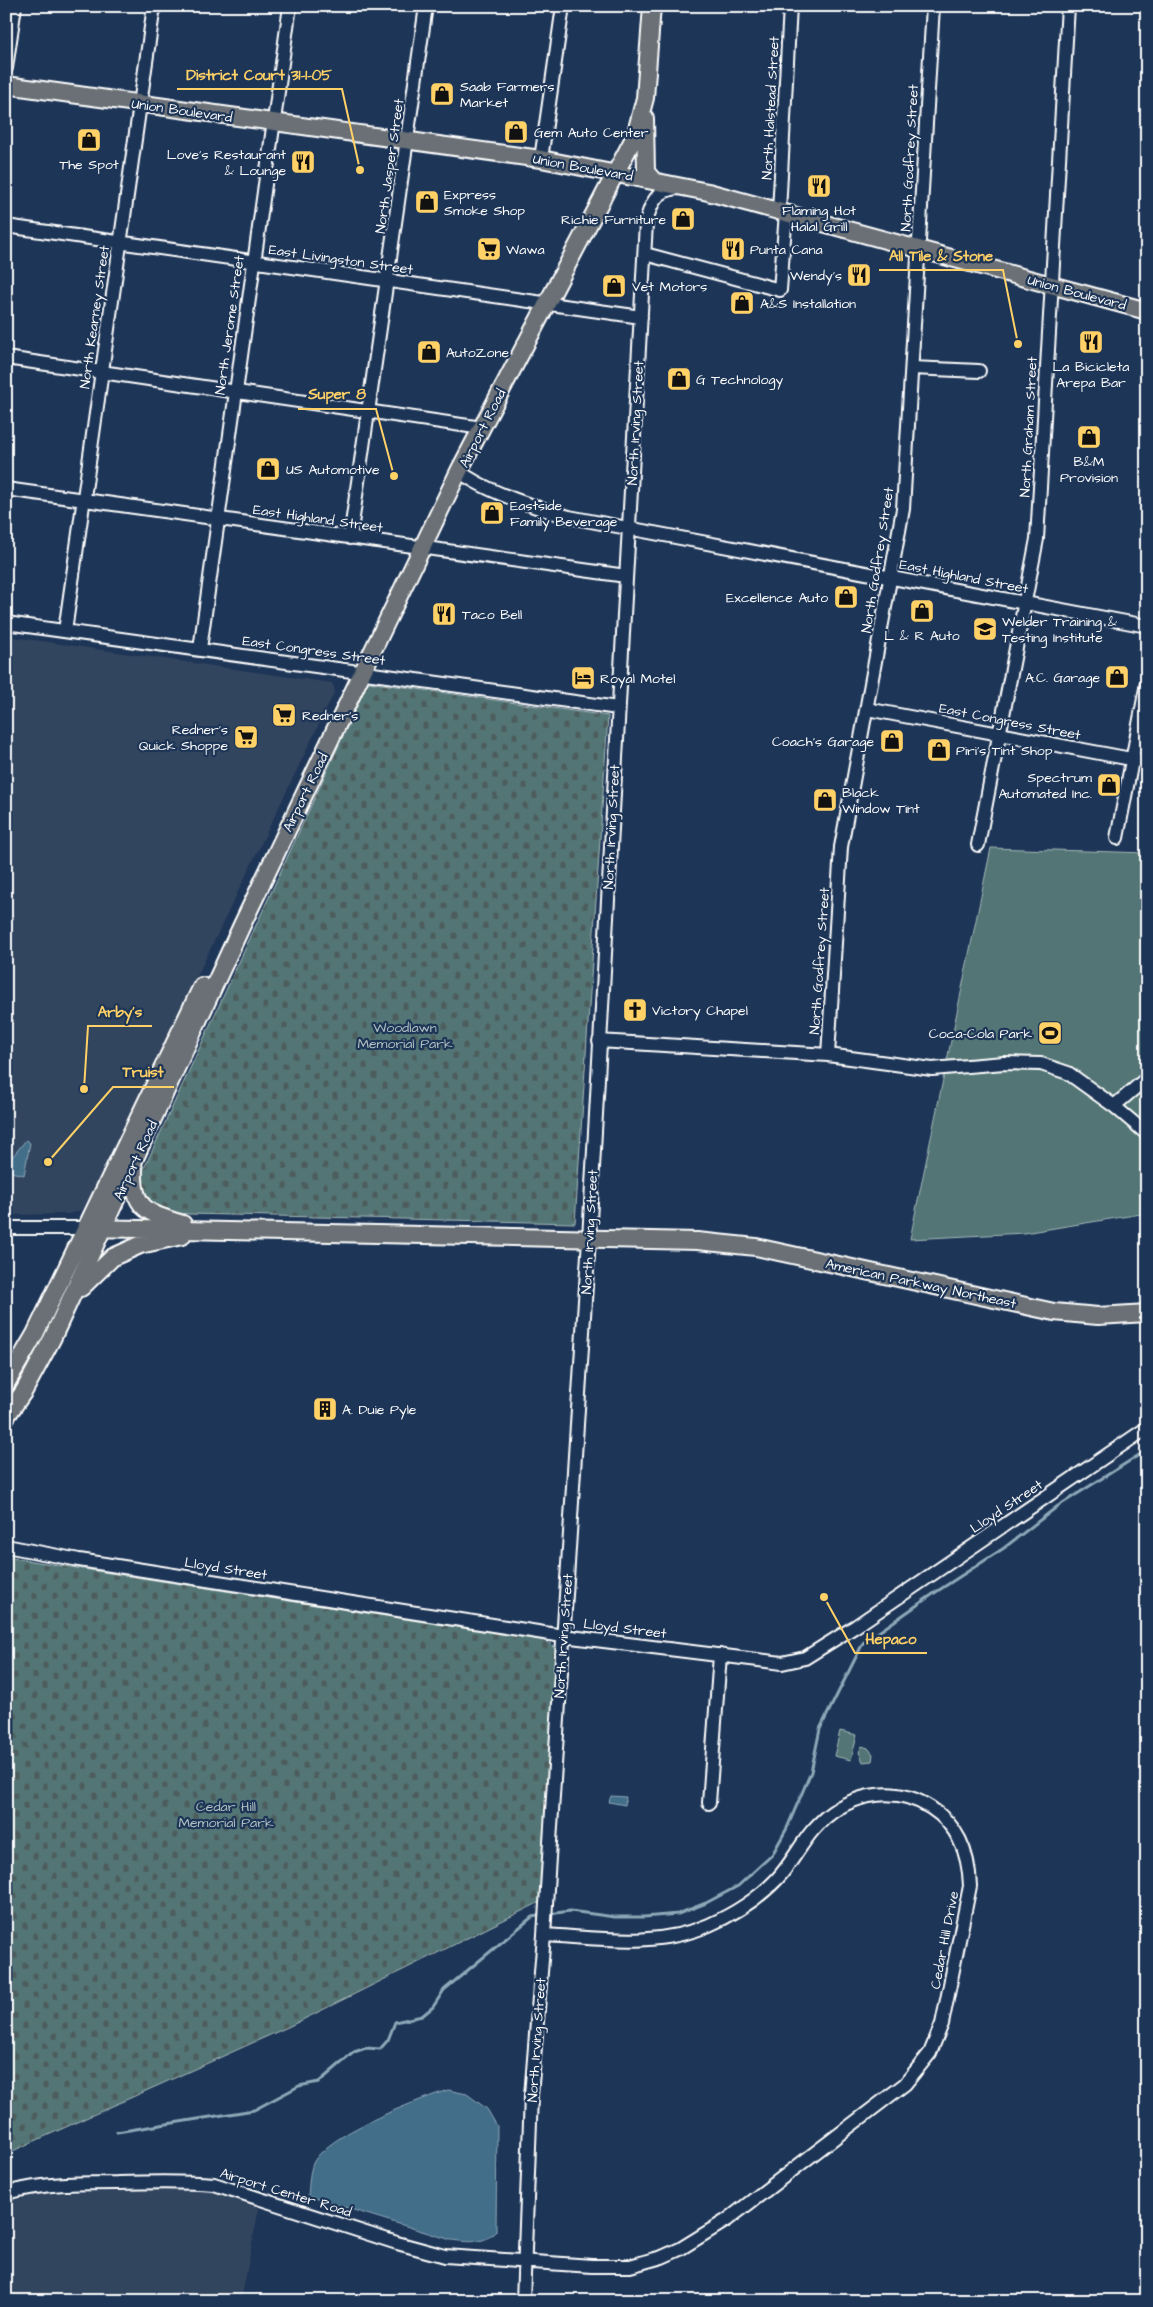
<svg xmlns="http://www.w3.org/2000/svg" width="1153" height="2307" viewBox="0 0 1153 2307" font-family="'Architects Daughter',sans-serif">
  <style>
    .built { fill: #33445e }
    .cemetery { fill: url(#cemetery-stones); stroke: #a8baba }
    .park { fill: url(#park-tufts); stroke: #a8baba }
    .pitch { fill: #527475; stroke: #a8baba }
    .water { fill: #436e89; stroke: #8ea8b8 }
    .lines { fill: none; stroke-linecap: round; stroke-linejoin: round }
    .stream { stroke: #8ea8b8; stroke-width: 3 }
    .minor-casing { stroke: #fff; stroke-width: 16 }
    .major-casing { stroke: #fff; stroke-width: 20 }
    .minor { stroke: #1d3557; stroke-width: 12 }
    .major { stroke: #6a7074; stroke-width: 16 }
    .labels { text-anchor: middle; stroke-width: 4.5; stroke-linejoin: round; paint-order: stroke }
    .poi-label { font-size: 14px; fill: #fff; stroke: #1d3557; text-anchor: start }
    .street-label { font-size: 14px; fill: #fff; stroke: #1d3557 }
    .park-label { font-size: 14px; fill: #b1c0c1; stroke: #1d3557 }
    .leader { fill: none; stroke: #ffd166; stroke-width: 2 }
    .callout-dot { fill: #ffd166; stroke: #1d3557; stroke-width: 2 }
    .callout-label { font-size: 15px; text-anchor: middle; font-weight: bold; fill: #ffd166; stroke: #1d3557; stroke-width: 4.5; stroke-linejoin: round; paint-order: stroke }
  </style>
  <defs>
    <pattern id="cemetery-stones" width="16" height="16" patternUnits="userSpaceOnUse" patternTransform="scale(1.25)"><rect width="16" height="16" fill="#527475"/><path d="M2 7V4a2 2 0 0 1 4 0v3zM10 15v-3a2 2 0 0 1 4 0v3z" fill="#4e5c5c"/></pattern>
    <pattern id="park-tufts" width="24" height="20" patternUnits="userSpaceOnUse" patternTransform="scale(1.25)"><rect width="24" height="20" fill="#527475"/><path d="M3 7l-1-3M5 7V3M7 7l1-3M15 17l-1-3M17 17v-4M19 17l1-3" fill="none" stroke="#4e5c5c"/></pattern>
  </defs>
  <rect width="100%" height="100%" fill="#1d3557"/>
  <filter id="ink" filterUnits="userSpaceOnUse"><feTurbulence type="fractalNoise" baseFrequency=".02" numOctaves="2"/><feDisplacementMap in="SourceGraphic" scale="10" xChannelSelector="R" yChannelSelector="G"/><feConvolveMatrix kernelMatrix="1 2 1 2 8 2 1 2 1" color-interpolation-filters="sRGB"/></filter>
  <g filter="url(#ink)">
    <path class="built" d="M6,636L332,683L335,691L91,1196L80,1211L68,1214L6,1215L8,1106Z
      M203,2188L259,2208L241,2301H6V2202L41,2194Z"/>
    <path class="cemetery" d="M368,682L608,716L575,1223L189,1214L159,1211L139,1194L141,1175Z
      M6,1557L547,1641L557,1651L540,1902L290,2026L6,2154Z"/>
    <path class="park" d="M862,1746L868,1748L873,1754L872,1761L863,1762L859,1752Z"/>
    <path class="pitch" d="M991,848L1147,853V1213L1024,1233L910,1239Z
      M840,1731L857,1735L851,1760L834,1756Z"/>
    <path class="water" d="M26,1140L30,1143L24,1175L6,1171V1160L13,1156Z
      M611,1796L626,1797L625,1805L609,1802Z
      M448,2090L467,2094L487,2109L497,2126L496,2231C484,2245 468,2242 451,2240L308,2196C309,2187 309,2175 312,2166C322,2135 418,2100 448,2090Z"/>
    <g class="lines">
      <path class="stream" d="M549,1914L570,1911L615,1917H644L678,1914L706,1903L738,1886L772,1855L787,1828L811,1772L820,1729L863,1643L936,1592L1004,1548L1058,1506L1147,1450
        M117,2132L254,2110L299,2086L319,2082L354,2052L366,2048L380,2049L388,2040L395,2022L422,2016L433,2007L444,1990L532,1917L543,1915"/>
      <defs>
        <path id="minor" d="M6,68L15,6
          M541,159L563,6
          M779,212L790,6
          M6,226L641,317
          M645,254L780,290L786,213
          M6,358L482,428
          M912,368L979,371
          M459,471C486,492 537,508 569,517L1147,626
          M6,489L626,576
          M350,538L426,6
          M6,623L618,708
          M65,631L154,6
          M200,649L290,6
          M867,709L1147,762
          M1117,838L1147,683
          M978,845L1037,539L1068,6
          M599,1041L828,1055L932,1069L1004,1063L1041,1064L1068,1073L1114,1106
          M828,1055L841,847L903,509L933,6
          M1147,1078L1114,1106L1147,1134
          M6,1228H85
          M6,1546L79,1560L563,1636L782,1663L805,1658L856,1626L1147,1428
          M709,1803L720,1655
          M6,2193C43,2183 80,2183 117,2183C150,2182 182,2181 214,2184L397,2243L445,2256L592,2266H630L662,2257L680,2249L727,2220L905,2084L930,2053L942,2024L970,1886C969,1854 959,1826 931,1808C892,1782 843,1795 813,1830C800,1845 791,1864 777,1879C758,1899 734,1914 709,1925C657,1948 599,1938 544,1935
          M523,2301L531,2096L544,1935L589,1239L646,223C650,204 657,189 678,188"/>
        <path id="major" d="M6,85L541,159L708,192L1147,311
          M645,118L646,172L653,180
          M134,1168C132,1209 147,1213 183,1224
          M93,1228L697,1241L756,1247L1054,1312L1098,1316L1147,1313
          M81,1288L113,1257L140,1245L182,1236
          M6,1384L35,1334L202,986
          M6,1417L24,1391L52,1339L242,925L363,671L459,471L635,136L645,98L652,6"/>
      </defs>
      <use href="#minor" class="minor-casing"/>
      <use href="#major" class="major-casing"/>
      <use href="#minor" class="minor"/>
      <use href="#major" class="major"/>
    </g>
  </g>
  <defs>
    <symbol id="shop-square" viewBox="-11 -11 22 22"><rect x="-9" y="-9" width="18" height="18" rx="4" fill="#ffd166" stroke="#1d3557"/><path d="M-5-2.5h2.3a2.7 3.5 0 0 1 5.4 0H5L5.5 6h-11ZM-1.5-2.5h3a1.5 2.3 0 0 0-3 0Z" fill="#111"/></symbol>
    <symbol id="restaurant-square" viewBox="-11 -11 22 22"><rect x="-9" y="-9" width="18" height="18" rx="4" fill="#ffd166" stroke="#1d3557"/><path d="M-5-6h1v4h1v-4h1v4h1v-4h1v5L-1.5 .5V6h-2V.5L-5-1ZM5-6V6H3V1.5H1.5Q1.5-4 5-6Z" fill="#111"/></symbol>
    <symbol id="supermarket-square" viewBox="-11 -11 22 22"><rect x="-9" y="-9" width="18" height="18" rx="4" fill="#ffd166" stroke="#1d3557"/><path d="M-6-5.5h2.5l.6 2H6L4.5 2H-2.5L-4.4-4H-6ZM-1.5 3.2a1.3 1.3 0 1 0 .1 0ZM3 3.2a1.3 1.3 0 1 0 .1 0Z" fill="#111"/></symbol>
    <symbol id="school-square" viewBox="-11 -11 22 22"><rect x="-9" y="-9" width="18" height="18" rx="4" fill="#ffd166" stroke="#1d3557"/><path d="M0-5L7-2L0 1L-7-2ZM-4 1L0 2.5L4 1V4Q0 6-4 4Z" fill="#111"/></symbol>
    <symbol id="hotel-square" viewBox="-11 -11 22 22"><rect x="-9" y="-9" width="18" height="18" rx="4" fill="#ffd166" stroke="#1d3557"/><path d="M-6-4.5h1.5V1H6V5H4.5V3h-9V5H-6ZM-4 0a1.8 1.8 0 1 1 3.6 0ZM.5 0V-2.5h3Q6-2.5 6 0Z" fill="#111"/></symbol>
    <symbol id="church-square" viewBox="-11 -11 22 22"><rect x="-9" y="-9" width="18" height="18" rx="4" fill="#ffd166" stroke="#1d3557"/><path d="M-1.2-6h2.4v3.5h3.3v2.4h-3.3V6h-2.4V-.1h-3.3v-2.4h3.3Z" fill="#111"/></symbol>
    <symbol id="stadium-square" viewBox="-11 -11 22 22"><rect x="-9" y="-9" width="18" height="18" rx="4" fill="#ffd166" stroke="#1d3557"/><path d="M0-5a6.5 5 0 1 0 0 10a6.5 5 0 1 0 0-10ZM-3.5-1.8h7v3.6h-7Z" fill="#111"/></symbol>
    <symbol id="building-square" viewBox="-11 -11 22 22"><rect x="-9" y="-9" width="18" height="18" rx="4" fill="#ffd166" stroke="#1d3557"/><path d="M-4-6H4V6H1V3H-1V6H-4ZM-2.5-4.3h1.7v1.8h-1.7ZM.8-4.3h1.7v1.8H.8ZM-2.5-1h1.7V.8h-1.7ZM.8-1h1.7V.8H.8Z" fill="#111"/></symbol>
  </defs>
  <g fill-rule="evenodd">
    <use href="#shop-square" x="428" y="80" width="28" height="28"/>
    <use href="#shop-square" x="502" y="118" width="28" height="28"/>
    <use href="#shop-square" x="75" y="126" width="28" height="28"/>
    <use href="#restaurant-square" x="289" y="148" width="28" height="28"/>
    <use href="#restaurant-square" x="805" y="172" width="28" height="28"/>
    <use href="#shop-square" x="413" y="188" width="28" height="28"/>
    <use href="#shop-square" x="669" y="205" width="28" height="28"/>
    <use href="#supermarket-square" x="475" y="235" width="28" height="28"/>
    <use href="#restaurant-square" x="719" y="235" width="28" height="28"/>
    <use href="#restaurant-square" x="845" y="261" width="28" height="28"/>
    <use href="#shop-square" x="600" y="272" width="28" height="28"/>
    <use href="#shop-square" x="728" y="289" width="28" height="28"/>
    <use href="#restaurant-square" x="1077" y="328" width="28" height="28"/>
    <use href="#shop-square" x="415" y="338" width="28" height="28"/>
    <use href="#shop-square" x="665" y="365" width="28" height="28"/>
    <use href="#shop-square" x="1075" y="423" width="28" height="28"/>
    <use href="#shop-square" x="254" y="455" width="28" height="28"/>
    <use href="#shop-square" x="478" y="499" width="28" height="28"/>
    <use href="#shop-square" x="832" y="583" width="28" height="28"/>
    <use href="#shop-square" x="908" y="597" width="28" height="28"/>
    <use href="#restaurant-square" x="430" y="600" width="28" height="28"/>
    <use href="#school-square" x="971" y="615" width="28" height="28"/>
    <use href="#shop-square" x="1103" y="663" width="28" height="28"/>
    <use href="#hotel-square" x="569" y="664" width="28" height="28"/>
    <use href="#supermarket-square" x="270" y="701" width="28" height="28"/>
    <use href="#supermarket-square" x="232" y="723" width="28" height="28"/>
    <use href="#shop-square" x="878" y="727" width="28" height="28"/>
    <use href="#shop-square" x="925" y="736" width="28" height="28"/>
    <use href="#shop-square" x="1095" y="771" width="28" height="28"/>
    <use href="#shop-square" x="811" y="786" width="28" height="28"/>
    <use href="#church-square" x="621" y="996" width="28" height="28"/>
    <use href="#stadium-square" x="1036" y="1019" width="28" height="28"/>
    <use href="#building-square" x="311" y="1395" width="28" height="28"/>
  </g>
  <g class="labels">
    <g class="poi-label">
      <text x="460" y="91">Saab Farmers<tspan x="460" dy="16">Market</tspan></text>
      <text x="534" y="137">Gem Auto Center</text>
      <text x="286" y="159" text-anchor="end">Love’s Restaurant<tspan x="286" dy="16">&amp; Lounge</tspan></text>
      <text x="89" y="169" text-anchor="middle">The Spot</text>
      <text x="444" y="199">Express<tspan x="444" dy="16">Smoke Shop</tspan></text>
      <text x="819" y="215" text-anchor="middle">Flaming Hot<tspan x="819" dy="16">Halal Grill</tspan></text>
      <text x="666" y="224" text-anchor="end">Richie Furniture</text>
      <text x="506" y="254">Wawa</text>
      <text x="750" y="254">Punta Cana</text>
      <text x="842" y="280" text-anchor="end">Wendy's</text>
      <text x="632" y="291">Vet Motors</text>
      <text x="760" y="308">A&amp;S Installation</text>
      <text x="446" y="357">AutoZone</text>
      <text x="1091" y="371" text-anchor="middle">La Bicicleta<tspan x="1091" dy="16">Arepa Bar</tspan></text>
      <text x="696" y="384">G Technology</text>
      <text x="1089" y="466" text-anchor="middle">B&amp;M<tspan x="1089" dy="16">Provision</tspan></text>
      <text x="286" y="474">US Automotive</text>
      <text x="510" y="510">Eastside<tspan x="510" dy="16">Family Beverage</tspan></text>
      <text x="828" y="602" text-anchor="end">Excellence Auto</text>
      <text x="462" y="619">Taco Bell</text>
      <text x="1002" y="626">Welder Training &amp;<tspan x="1002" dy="16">Testing Institute</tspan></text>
      <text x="922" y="640" text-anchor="middle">L &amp; R Auto</text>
      <text x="1100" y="682" text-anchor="end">A.C. Garage</text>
      <text x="600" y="683">Royal Motel</text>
      <text x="302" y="720">Redner's</text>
      <text x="228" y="734" text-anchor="end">Redner's<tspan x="228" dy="16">Quick Shoppe</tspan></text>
      <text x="874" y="746" text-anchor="end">Coach's Garage</text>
      <text x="956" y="755">Piri's Tint Shop</text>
      <text x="1092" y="782" text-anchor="end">Spectrum<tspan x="1092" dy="16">Automated Inc.</tspan></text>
      <text x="842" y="797">Black<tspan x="842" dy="16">Window Tint</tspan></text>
      <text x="652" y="1015">Victory Chapel</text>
      <text x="1032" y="1038" text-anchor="end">Coca-Cola Park</text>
      <text x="342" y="1414">A. Duie Pyle</text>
    </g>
    <g class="street-label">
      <text transform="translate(770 108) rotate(-87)" y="5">North Halstead Street</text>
      <text transform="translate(182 110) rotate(8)" y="5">Union Boulevard</text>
      <text transform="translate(909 158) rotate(-87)" y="5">North Godfrey Street</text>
      <text transform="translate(389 166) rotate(-82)" y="5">North Jasper Street</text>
      <text transform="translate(583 167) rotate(10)" y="5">Union Boulevard</text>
      <text transform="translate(341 259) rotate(8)" y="5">East Livingston Street</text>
      <text transform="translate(1077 292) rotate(15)" y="5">Union Boulevard</text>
      <text transform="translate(94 317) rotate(-82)" y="5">North Kearney Street</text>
      <text transform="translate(229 325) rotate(-82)" y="5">North Jerome Street</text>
      <text transform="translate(635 423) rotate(-87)" y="5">North Irving Street</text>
      <text transform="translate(1028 427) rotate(-87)" y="5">North Graham Street</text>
      <text transform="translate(482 428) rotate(-63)" y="5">Airport Road</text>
      <text transform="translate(318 518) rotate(8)" y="5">East Highland Street</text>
      <text transform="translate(877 560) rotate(-81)" y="5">North Godfrey Street</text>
      <text transform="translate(964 576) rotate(11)" y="5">East Highland Street</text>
      <text transform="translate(314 650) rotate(8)" y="5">East Congress Street</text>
      <text transform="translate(1010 721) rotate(11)" y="5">East Congress Street</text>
      <text transform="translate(305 792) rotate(-64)" y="5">Airport Road</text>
      <text transform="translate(611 827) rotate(-87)" y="5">North Irving Street</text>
      <text transform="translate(819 961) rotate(-86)" y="5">North Godfrey Street</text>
      <text transform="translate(135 1160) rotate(-65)" y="5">Airport Road</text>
      <text transform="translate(589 1232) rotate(-87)" y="5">North Irving Street</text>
      <text transform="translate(921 1283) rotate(12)" y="5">American Parkway Northeast</text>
      <text transform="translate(1006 1506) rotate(-34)" y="5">Lloyd Street</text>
      <text transform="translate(226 1568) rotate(9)" y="5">Lloyd Street</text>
      <text transform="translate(625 1628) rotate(7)" y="5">Lloyd Street</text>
      <text transform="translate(563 1636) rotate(-86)" y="5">North Irving Street</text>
      <text transform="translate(944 1940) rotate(-79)" y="5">Cedar Hill Drive</text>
      <text transform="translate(536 2040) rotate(-86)" y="5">North Irving Street</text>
      <text transform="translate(286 2192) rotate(17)" y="5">Airport Center Road</text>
    </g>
    <g class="park-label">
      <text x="405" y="1032">Woodlawn<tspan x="405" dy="16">Memorial Park</tspan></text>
      <text x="226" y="1811">Cedar Hill<tspan x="226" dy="16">Memorial Park</tspan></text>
    </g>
  </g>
  <path class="leader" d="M360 170L342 89H177M1018 344L1003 270H879M394 476L376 409H298M84 1089L88 1026H152M48 1162L113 1087H174M824 1597L855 1653H927"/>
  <g class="callout-dot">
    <circle cx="360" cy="170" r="5"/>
    <circle cx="1018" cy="344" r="5"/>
    <circle cx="394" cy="476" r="5"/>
    <circle cx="84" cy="1089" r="5"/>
    <circle cx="48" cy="1162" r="5"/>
    <circle cx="824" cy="1597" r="5"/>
  </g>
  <g class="callout-label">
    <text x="259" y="80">District Court 31-1-05</text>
    <text x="941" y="261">All Tile &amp; Stone</text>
    <text x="337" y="399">Super 8</text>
    <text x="120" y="1017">Arby's</text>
    <text x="143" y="1077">Truist</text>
    <text x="891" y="1644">Hepaco</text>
  </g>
  <rect width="1153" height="2307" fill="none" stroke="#1d3557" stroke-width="25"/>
  <rect x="12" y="12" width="1128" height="2282" fill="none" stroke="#fff" stroke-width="2" filter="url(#ink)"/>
</svg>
